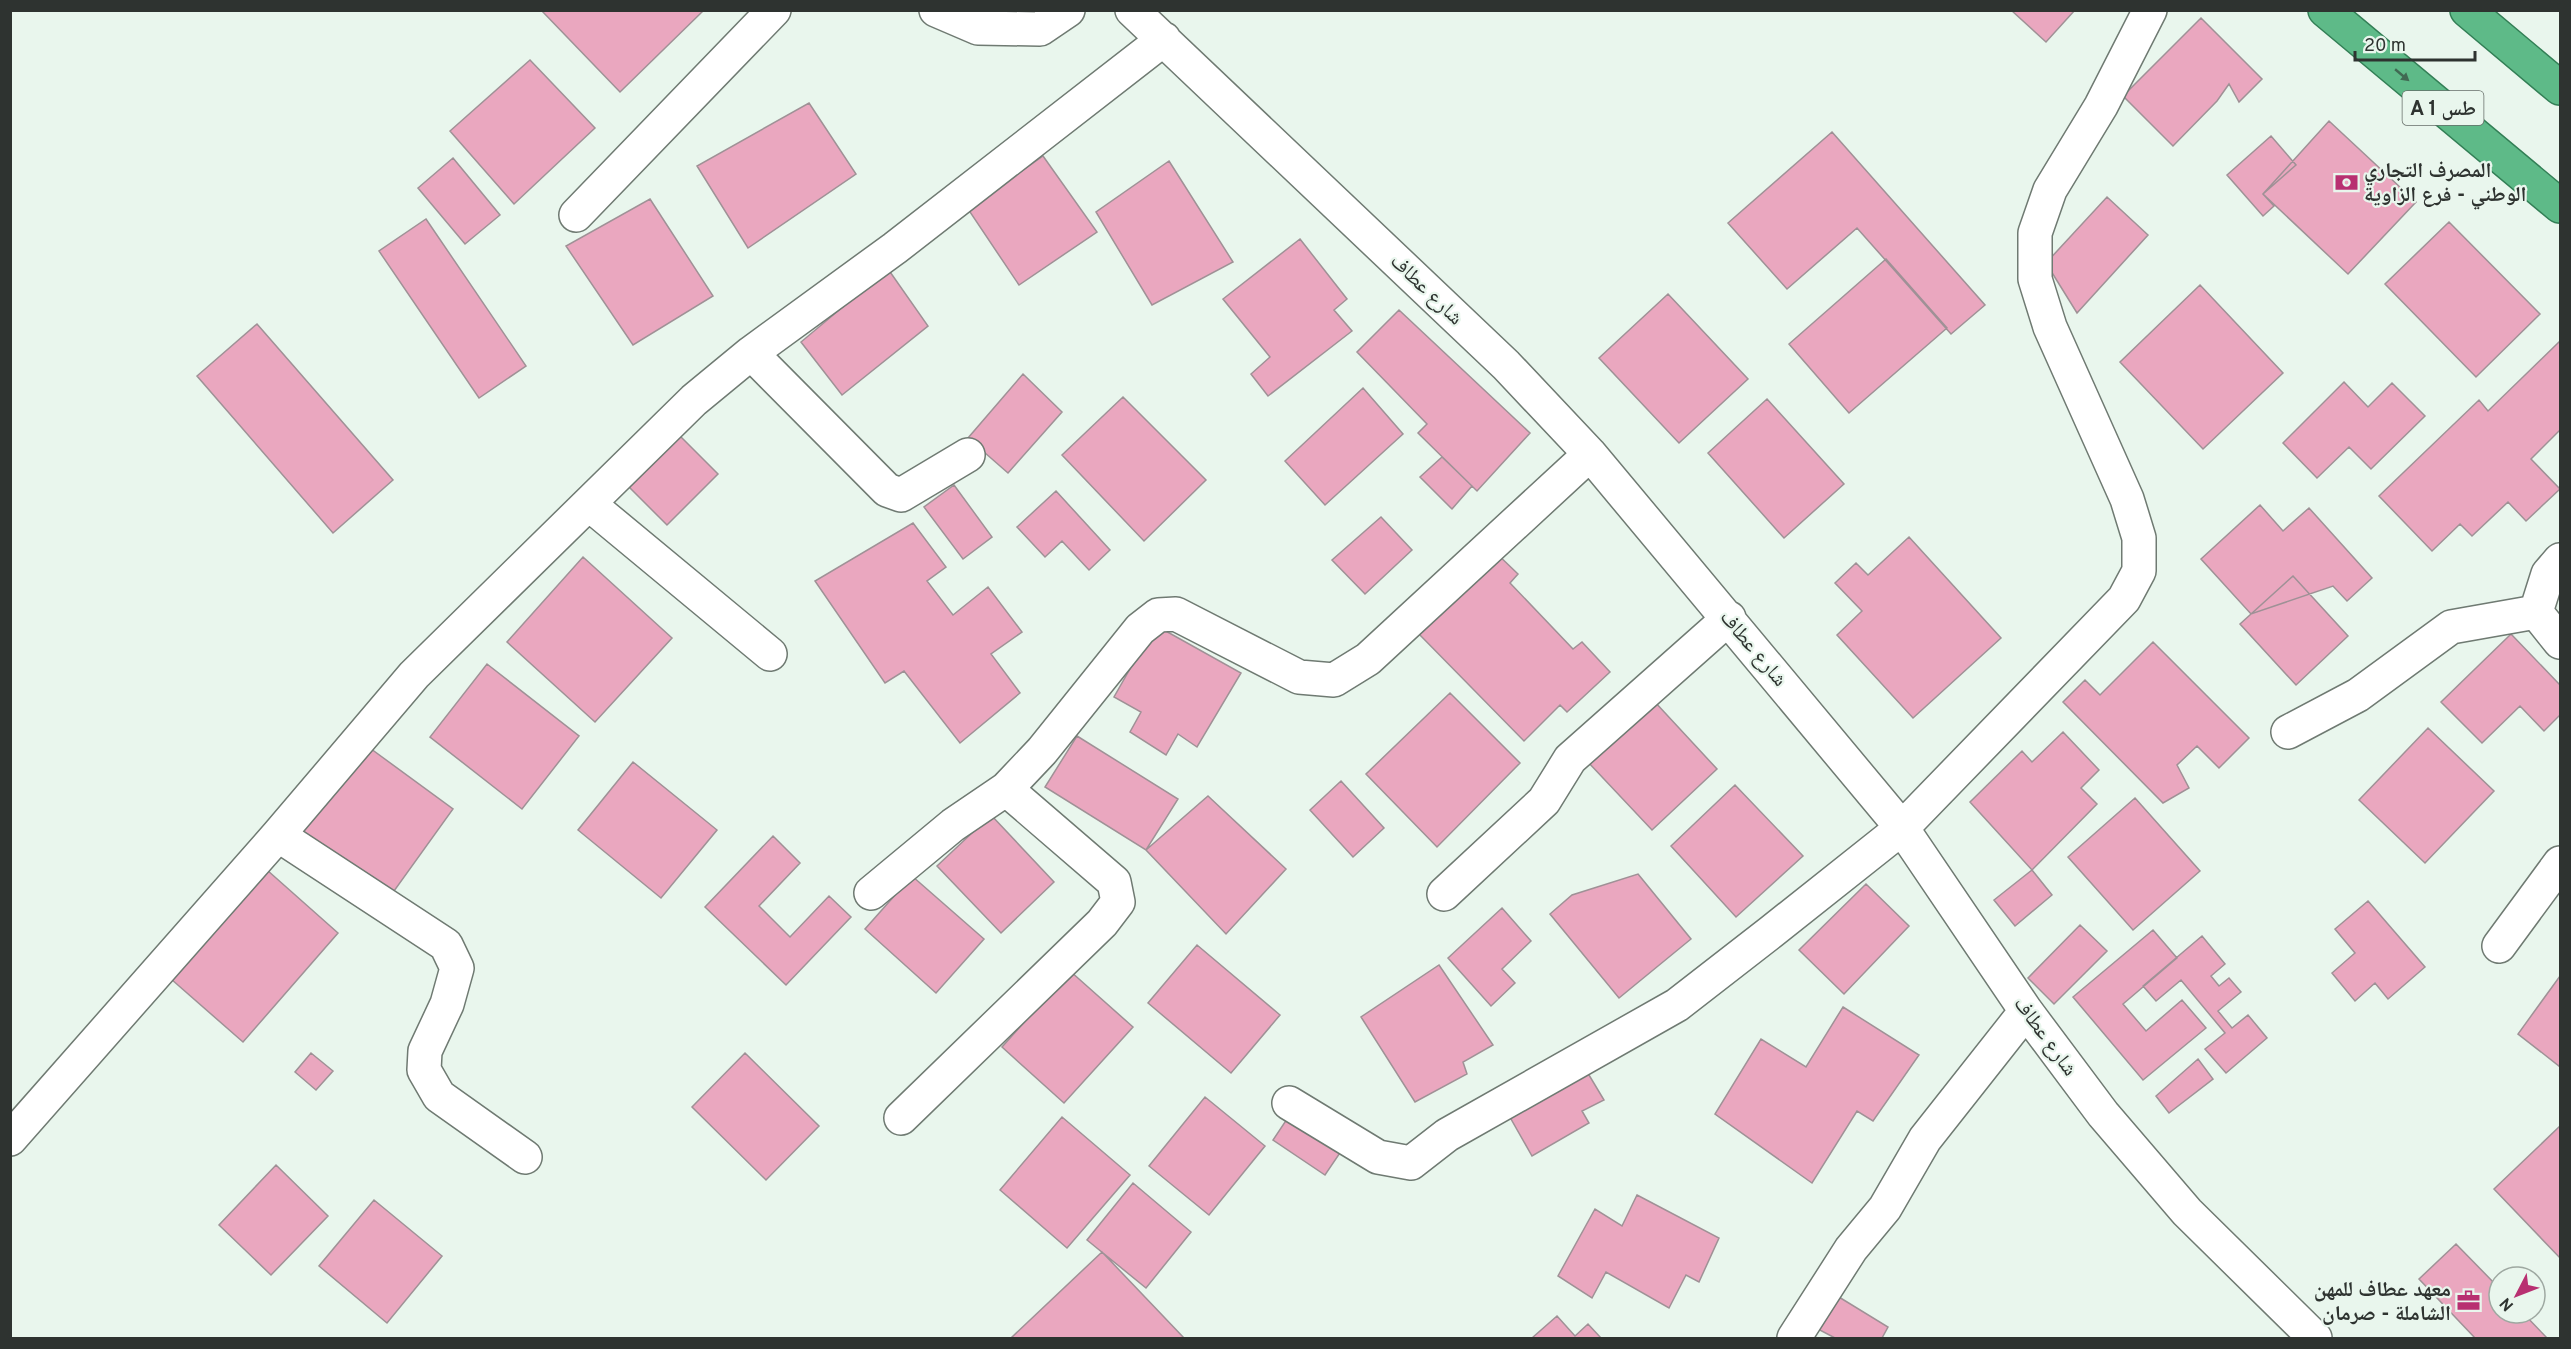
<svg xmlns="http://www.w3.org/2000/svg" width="2571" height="1349" viewBox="0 0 2571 1349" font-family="Overpass,'Noto Naskh Arabic',sans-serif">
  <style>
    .building { fill: #eaa7bf; stroke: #9f9196; stroke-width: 1.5 }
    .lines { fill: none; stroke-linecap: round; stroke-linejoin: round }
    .minor-casing { stroke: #6f7a72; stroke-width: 36 }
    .trunk-casing { stroke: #337f56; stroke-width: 36 }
    .minor { stroke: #fff; stroke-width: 33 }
    .trunk { stroke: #5eba88; stroke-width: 33 }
    .oneway { fill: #416953 }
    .labels { text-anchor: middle; stroke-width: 4.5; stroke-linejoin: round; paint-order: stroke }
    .shield { fill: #e9f6ed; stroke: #666e69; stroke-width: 1.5 }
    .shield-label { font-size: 20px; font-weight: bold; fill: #2e3330 }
    .poi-label { font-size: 21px; font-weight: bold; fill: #2e3330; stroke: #e9f6ed; text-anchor: start }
    .street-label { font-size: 21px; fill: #2e3330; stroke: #e9f6ed }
  </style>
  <rect width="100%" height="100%" fill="#e9f6ed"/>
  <path class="building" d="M541,10H704L620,92Z
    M2011,10H2075L2046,42Z
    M2201,18L2262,79L2239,102L2229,84L2217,101L2173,146L2123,96Z
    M530,60L595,128L514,204L450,131Z
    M809,103L856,174L748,248L697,166Z
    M2329,121L2416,202L2348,274L2263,194Z
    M1832,132L1985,305L1951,334L1857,228L1787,289L1728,223Z
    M2271,136L2296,165L2263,194L2274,206L2263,216L2227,175Z
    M1043,156L1097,232L1019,285L968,209Z
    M453,158L500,215L465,244L418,188Z
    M1169,161L1233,262L1152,305L1096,212Z
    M2107,197L2148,235L2077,313L2046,263Z
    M650,199L713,296L633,345L566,246Z
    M426,219L526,366L479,398L379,251Z
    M2449,222L2540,314L2476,377L2385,284Z
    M1300,239L1347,299L1334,310L1352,331L1268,396L1251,374L1270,357L1223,299Z
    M1886,259L1947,328L1849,413L1789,344Z
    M888,269L928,326L842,395L801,342Z
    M2200,285L2283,373L2203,449L2120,362Z
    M1668,294L1748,379L1679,443L1599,358Z
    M1399,310L1530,433L1477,491L1418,433L1427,424L1357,352Z
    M257,324L393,480L333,533L197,376Z
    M2560,341V430L2531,459L2560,489L2526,521L2508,502L2472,536L2460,524L2432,551L2379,496L2479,400L2488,411Z
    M1023,374L1062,412L1008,473L968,438Z
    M2344,382L2368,407L2392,383L2425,416L2371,469L2349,447L2317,478L2283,443Z
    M1363,388L1403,434L1325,505L1285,461Z
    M1123,397L1206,480L1144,541L1062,455Z
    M1767,399L1844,484L1784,538L1708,453Z
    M678,434L718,474L667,525L627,485Z
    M1442,457L1472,486L1452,509L1420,477Z
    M954,485L992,537L963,559L924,507Z
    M1056,491L1110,550L1089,570L1062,541L1045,557L1017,527Z
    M2260,505L2283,531L2309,508L2372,578L2347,601L2333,586L2251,614L2201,559Z
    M1381,517L1412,550L1365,594L1332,560Z
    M913,523L946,567L927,581L953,615L988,587L1022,632L991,654L1020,693L960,743L904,671L885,683L815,581Z
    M1909,537L2001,638L1913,718L1837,635L1862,611L1835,583L1856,563L1868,575Z
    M1493,550L1518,574L1510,583L1573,649L1582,642L1610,672L1567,712L1560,705L1524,741L1417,632Z
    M583,557L672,638L595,722L507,642Z
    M2293,576L2348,636L2296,685L2240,624Z
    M1155,625L1241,673L1197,747L1178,734L1166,755L1130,732L1141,712L1114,697Z
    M2511,634L2560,685V715L2544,731L2520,706L2482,743L2441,702Z
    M2153,642L2249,738L2219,768L2197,746L2177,765L2189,788L2163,803L2063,702L2085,680L2100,695Z
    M487,664L579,736L522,809L430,737Z
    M1450,693L1520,763L1437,847L1366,774Z
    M1654,701L1717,769L1652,830L1587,761Z
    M2428,728L2494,791L2425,863L2359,800Z
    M2063,732L2099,770L2081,788L2097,804L2032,870L1970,802L2022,751L2032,762Z
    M1077,736L1178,799L1146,850L1045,787Z
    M363,743L453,809L389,898L298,832Z
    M633,762L717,830L661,898L578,830Z
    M1341,781L1384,828L1353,857L1310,810Z
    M1735,785L1803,856L1736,917L1671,846Z
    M1208,796L1286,869L1226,934L1146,850Z
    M2135,798L2200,871L2133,930L2068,857Z
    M991,815L1054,882L1001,933L937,866Z
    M773,836L800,863L759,906L790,937L829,896L851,917L786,985L705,907Z
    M267,870L338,933L243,1042L171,979Z
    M2032,870L2052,895L2015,926L1994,900Z
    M1638,874L1691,939L1619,998L1550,914L1572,895Z
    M912,876L984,939L936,993L865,929Z
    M1866,884L1909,926L1844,994L1799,950Z
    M2368,901L2425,967L2388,999L2375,983L2355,1001L2332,973L2355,953L2335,929Z
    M1502,908L1531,941L1502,969L1515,983L1491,1006L1448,958Z
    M2080,925L2107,951L2054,1004L2028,978Z
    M2153,930L2177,958L2123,1004L2146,1031L2182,1000L2206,1028L2143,1080L2073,997Z
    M2202,936L2225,964L2211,976L2219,986L2229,978L2241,992L2218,1011L2232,1028L2248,1015L2267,1038L2226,1073L2205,1049L2225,1033L2181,980L2156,1001L2143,986Z
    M1197,945L1280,1015L1231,1073L1148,1003Z
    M1439,965L1493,1045L1463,1062L1467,1074L1415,1102L1361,1017Z
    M1070,971L1133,1027L1064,1103L1002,1047Z
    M2560,976V1064L2559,1066L2518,1034Z
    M1843,1007L1919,1055L1873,1121L1857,1111L1812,1183L1715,1114L1761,1039L1806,1067Z
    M311,1053L333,1071L316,1090L295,1072Z
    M745,1053L819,1126L766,1180L692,1107Z
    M1577,1055L1604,1100L1582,1111L1589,1123L1532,1156L1498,1096Z
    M2198,1059L2213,1079L2169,1113L2156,1096Z
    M1205,1097L1265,1146L1209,1215L1149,1166Z
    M1293,1110L1346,1144L1325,1175L1273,1140Z
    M1062,1117L1130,1175L1067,1248L1000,1190Z
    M2560,1126V1258L2494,1189Z
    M276,1165L328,1216L271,1275L219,1225Z
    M1133,1183L1191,1232L1146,1288L1087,1240Z
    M1637,1195L1719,1238L1699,1282L1686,1275L1669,1308L1606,1272L1592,1298L1558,1276L1595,1209L1622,1226Z
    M374,1200L442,1256L387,1323L319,1266Z
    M2456,1244L2499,1288V1313H2523L2547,1338H2475L2419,1279Z
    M1102,1252L1184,1338H1011Z
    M1834,1294L1888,1327L1882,1338H1835L1814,1327Z
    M1557,1316L1575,1336L1588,1324L1601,1338H1532Z"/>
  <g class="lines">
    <defs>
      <path id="minor" d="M936,10L978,28L1040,29L1068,10
        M1132,10L1506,365L1590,454L1902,828L2026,1011L2103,1114L2187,1212L2315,1338
        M576,215L774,10
        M751,353L887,490L901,495L968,455
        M589,504L770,654
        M2560,560L2548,574L2536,612L2560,642
        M2288,732L2358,695L2451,627L2536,612
        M278,835L446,945L457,968L447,1004L425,1051L424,1070L439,1096L525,1157
        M871,893L953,825L1006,789L1042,751L1140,629L1158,615L1176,614L1299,677L1334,680L1368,659L1590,454
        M1444,894L1544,801L1570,759L1729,618
        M2499,946L2560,863
        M1289,1103L1378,1157L1411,1163L1447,1135L1677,1005L1771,932L1902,828L2124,599L2139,571V538L2127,499L2050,327L2035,279V233L2050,190L2101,106L2150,10
        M901,1118L1102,923L1118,902L1114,882L1006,789
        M10,1139L278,835L414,675L694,400L751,353L895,248L1164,39
        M1794,1338L1851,1249L1885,1208L1925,1139L2026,1011"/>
      <path id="trunk" d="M2325,10L2560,206
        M2467,10L2560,88"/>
    </defs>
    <use href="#minor" class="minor-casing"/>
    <use href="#trunk" class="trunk-casing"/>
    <use href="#minor" class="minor"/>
    <use href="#trunk" class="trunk"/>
  </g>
  <defs><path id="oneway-solid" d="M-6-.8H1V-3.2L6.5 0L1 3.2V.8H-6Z" transform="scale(1.5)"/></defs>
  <use class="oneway" href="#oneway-solid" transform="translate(2402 75) rotate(40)"/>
  <defs>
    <symbol id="bank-bare" viewBox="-9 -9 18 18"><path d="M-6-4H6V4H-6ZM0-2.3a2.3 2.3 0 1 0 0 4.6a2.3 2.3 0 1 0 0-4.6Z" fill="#b83071" stroke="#e9f6ed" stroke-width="2.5" paint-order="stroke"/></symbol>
    <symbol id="office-bare" viewBox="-9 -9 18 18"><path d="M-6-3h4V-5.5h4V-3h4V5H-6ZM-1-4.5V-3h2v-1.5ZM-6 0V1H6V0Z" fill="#b83071" stroke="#e9f6ed" stroke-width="2.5" paint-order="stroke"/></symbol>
  </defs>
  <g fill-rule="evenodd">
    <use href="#bank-bare" x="2330" y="166" width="33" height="33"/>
    <use href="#office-bare" x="2452" y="1284" width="33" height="33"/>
  </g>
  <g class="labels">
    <rect class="shield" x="2402.5" y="91" width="81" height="34" rx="4.5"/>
    <g class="shield-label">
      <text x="2443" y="115">A 1 طس</text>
    </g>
    <g class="poi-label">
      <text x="2364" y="177">المصرف التجاري<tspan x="2364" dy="24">الوطني - فرع الزاوية</tspan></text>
      <text x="2451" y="1296" text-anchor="end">معهد عطاف للمهن<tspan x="2451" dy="24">الشاملة - صرمان</tspan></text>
    </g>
    <g class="street-label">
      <text transform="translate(1427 289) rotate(44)" y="7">شارع عطاف</text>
      <text transform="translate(1754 648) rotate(50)" y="7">شارع عطاف</text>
      <text transform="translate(2046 1036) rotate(54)" y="7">شارع عطاف</text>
    </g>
  </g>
  <rect width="2571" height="1349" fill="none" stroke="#2e3330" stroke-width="24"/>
  <g transform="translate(2517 1295) rotate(228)"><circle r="28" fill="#e9f6ed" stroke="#9ea8a1" stroke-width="1.5"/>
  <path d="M0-4.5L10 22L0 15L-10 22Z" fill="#b83071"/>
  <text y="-9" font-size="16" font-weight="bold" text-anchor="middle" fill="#2e3330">N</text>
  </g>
  <path d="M2355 51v9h120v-9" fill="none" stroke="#2e3330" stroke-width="3"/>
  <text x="2364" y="51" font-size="18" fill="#2e3330" stroke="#e9f6ed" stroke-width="4.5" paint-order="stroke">20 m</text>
</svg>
